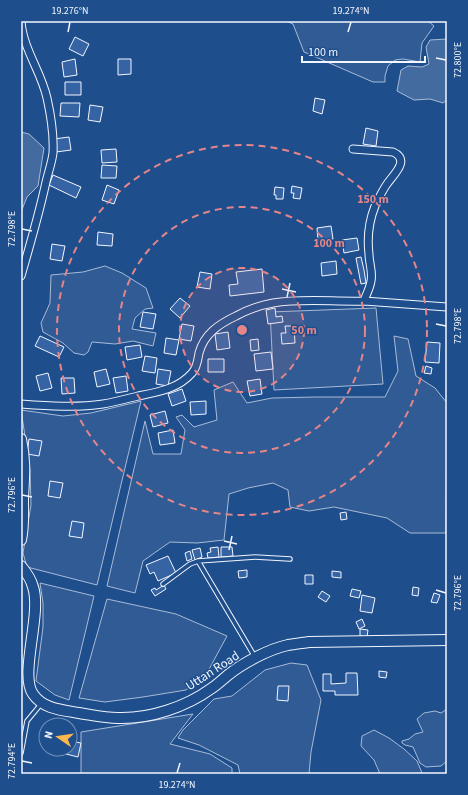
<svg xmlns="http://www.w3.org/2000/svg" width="468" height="795" viewBox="0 0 468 795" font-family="'Source Sans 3',sans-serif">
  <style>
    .built { fill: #305b95; stroke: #a8bbd7 }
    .water { fill: #446ba0; stroke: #a8bbd7 }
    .building { fill: #3563a3; stroke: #f2f6ff }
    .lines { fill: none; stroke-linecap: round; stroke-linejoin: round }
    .service-casing { stroke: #f2f6ff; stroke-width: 5.5 }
    .minor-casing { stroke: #f2f6ff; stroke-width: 9 }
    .secondary-casing { stroke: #f2f6ff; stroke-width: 12 }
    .service { stroke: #1f4e8c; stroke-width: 3.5 }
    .minor { stroke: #1f4e8c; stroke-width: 7 }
    .secondary { stroke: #1f4e8c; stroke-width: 10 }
    .ticks { fill: none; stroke: #f2f6ff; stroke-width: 1.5 }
    .ring { fill: none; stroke: #e38589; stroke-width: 2; stroke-dasharray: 7 5 }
    .labels { text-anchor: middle; stroke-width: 3; stroke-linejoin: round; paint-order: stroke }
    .street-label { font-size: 13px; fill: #f2f6ff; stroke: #1f4e8c }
    .centre { fill: #e38589; stroke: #1f4e8c; stroke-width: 2 }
    .ring-label { font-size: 12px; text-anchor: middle; font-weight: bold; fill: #e38589; stroke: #1f4e8c; stroke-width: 3; stroke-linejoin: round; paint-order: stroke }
    .neatline { fill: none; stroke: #f2f6ff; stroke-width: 1.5 }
    .ticks-label { font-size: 10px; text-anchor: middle; fill: #f2f6ff }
  </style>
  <rect width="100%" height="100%" fill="#1f4e8c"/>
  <path class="built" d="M286,21H428L434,26L422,43L420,62L403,59L395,60L388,66L385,76V82H373L304,52L293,24Z
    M105,266L122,273L146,288L153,308L145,309L135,318L132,329L156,333L153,346L133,341L115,344L92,342L88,352L84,355L74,353L63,343L43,332L41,323L50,303L51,275L83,272Z
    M376,308L383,384L274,390L270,312Z
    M394,336L408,339L416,376L435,388L447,403L446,533H410L387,518L334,507L309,511L290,507L288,490L273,483L248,488L229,494L224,540L197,543L170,542L143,561L135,593L107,586L145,421L153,454H181L185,430L176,417L182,415L194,427L217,420L214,390L233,382L247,403L272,398L316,397H385L398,371Z
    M141,401L97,585L27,567L23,553L31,505L30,469L21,410L63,416L91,413Z
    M40,583L94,596L69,700L55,695L36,681L43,627V603Z
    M107,599L176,614L227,636L207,673L186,690L143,697L105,702L79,698Z
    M291,663L307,665L321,700L311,752L309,774H240L238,765L199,745L178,738L183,730L214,699L232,696L265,670Z
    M447,709V761L441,766L426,767L420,763L413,747L405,745L402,743V741L409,739L415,734L423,732L417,719L424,713L435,711L441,713Z
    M193,714L170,744L210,754L232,768V774H81V732Z
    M374,730L389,738L404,749L417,761L422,773L424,774H380L374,760L361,746L362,736Z"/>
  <path class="water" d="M447,39V100L443,103L430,99L414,100L397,91L401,70L408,66L422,67L429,64L426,47L430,40Z
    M21,132L29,134L44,148L38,186L27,197L21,212Z"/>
  <path class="building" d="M75,37L89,44L83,56L69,49Z
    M75,59L77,75L64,77L62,62Z
    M118,59H131V74L118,75Z
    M65,82H81V95H65Z
    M315,98L325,100L322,114L313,111Z
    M61,103H80L79,117L60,116Z
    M90,105L103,107L100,122L88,120Z
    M366,128L378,131L376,146L363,144Z
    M69,137L71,150L56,152L54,139Z
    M116,149L117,162L102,163L101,150Z
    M102,165L117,166L116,178H101Z
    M53,175L81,187L76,198L49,185Z
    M107,185L119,190L114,204L102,200Z
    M292,186L302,188L300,199L293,198L294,193H291Z
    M275,187L284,188L283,199H276V195H274Z
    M331,226L333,239L318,241L317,228Z
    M98,232L113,234L112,246L97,245Z
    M357,238L359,250L344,253L342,240Z
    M52,244L65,246L62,261L50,259Z
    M361,257L364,270L366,283L361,284L356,258Z
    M336,261L337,274L322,276L321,263Z
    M262,269L264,292L230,296L229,285L238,284L236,272Z
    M200,272L212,274L210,289L197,287Z
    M180,298L190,306L180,318L170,309Z
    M275,308L276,317L282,316L283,322L268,324L266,310Z
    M143,312L156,314L153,329L140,327Z
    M182,324L194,326L191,341L179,339Z
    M285,326H294L295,343L282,344L281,333H286Z
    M228,332L230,348L217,350L215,334Z
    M40,336L64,347L59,357L35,346Z
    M166,338L179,340L176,355L164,353Z
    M258,339L259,350L251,351L250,340Z
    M427,342L440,343L439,363L425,362Z
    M140,345L142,357L127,360L125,347Z
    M271,352L273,369L256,371L254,354Z
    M145,356L157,358L155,373L142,371Z
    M208,359H224V372H208Z
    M426,366L432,368L431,374L424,373Z
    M106,369L110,384L97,387L94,372Z
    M158,369L171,371L168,386L156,384Z
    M48,373L52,388L40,391L36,376Z
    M126,376L128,391L116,393L113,378Z
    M61,378H74L75,393L62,394Z
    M260,379L262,394L250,396L247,381Z
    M182,389L186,401L172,406L168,394Z
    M206,401V414L191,415L190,402Z
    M165,411L168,423L153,427L150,415Z
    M173,430L175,443L160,445L158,433Z
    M29,439L42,441L39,456L27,454Z
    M50,481L63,483L60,498L48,496Z
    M346,512L347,519L341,520L340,513Z
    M72,521L84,523L82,538L69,536Z
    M218,547L219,557L208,558L207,553L211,552L210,548Z
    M221,547H232L233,556L221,557Z
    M200,548L202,557L195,560L192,550Z
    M190,551L192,559L187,561L185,553Z
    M168,556L176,573L158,581L154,572L150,574L146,565Z
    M247,570V577L239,578L238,571Z
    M332,571L341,572V578L332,577Z
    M305,575H313V584H305Z
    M164,585L166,589L155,596L151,590L155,588L156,590Z
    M413,587L419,588L418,596L412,595Z
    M352,589L361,591L359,598L350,596Z
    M322,591L330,596L326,602L318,597Z
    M434,593L440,595L437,603L431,602Z
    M362,595L375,598L372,613L360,611Z
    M362,619L365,626L359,629L356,622Z
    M360,629L368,630L367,637L360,636Z
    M379,671L387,672L386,678L379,677Z
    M346,673H357L358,695H335V691H323V674H331V684L346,683Z
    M278,686H289L288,701L277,700Z
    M70,741L81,743L78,757L66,754L68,749H70Z"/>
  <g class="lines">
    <defs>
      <path id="service" d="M198,561L255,657
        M163,584L190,564L198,561L255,557L290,559
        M21,753L27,721L41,704"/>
      <path id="minor" d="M353,149L393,152C411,160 393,175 387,184C382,191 379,198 375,206C369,221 367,237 369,254C369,263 373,272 371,281C370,288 366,295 364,301L447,307
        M21,276C30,245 39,214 46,182C48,173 52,162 53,153C54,134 51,116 47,98C41,71 23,49 21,21
        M21,404C48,406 76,408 103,404C115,402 126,399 138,396C158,392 178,389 192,373C197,368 198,359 199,353C204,334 219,324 236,316C247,310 261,305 273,303C303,298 334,302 364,301"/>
      <path id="secondary" d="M21,439C26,462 24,477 23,499C23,513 24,526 21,540
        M21,566C26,572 31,579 33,587C42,614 19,675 33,694C43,709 62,710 79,713C92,715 105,718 118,718C150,719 186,707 212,688C218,684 223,679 228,675C243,663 269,649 288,645C294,644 302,643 309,642L447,640"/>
    </defs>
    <use href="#service" class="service-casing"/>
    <use href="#minor" class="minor-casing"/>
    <use href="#secondary" class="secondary-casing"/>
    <use href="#service" class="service"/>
    <use href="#minor" class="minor"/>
    <use href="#secondary" class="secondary"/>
  </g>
  <path class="ticks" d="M68,32L70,22M348,32L351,22M436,58L446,60M22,229L32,231M282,289L296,292M287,297L290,283M436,324L446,326M22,495L32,497M224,541L237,544M229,550L232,536M436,590L446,593M22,761L32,763M177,773L180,763"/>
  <circle cx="242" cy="330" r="62" fill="#e38589" fill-opacity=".12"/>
  <g class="ring">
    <circle cx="242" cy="330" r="62"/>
    <circle cx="242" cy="330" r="123"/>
    <circle cx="242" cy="330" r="185"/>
  </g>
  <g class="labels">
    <g class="street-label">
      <text transform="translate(212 670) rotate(-33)" y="5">Uttan Road</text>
    </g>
  </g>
  <circle cx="242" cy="330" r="6" class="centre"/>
  <g class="ring-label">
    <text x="373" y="203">150 m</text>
    <text x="329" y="247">100 m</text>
    <text x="304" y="334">50 m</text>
  </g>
  <rect width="468" height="795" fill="none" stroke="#1f4e8c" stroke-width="44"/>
  <g transform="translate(58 737) rotate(283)"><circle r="19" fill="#1f4e8c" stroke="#7391ba"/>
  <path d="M0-3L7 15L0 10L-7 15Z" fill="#ffb74d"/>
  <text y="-6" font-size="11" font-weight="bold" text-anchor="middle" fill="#f2f6ff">N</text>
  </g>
  <path d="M302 56v6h123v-6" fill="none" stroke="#f2f6ff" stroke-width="2"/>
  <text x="308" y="56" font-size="12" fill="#f2f6ff" stroke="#1f4e8c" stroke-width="3" paint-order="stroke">100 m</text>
  <rect x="22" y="22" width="424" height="751" class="neatline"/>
  <g class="ticks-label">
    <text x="70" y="14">19.276°N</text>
    <text x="351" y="14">19.274°N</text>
    <text transform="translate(457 60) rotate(-90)" y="4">72.800°E</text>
    <text transform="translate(11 229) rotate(-90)" y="4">72.798°E</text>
    <text transform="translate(457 326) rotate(-90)" y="4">72.798°E</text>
    <text transform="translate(11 495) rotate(-90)" y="4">72.796°E</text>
    <text transform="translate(457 593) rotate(-90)" y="4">72.796°E</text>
    <text transform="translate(11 761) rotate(-90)" y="4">72.794°E</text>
    <text x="177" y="788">19.274°N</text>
  </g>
</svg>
